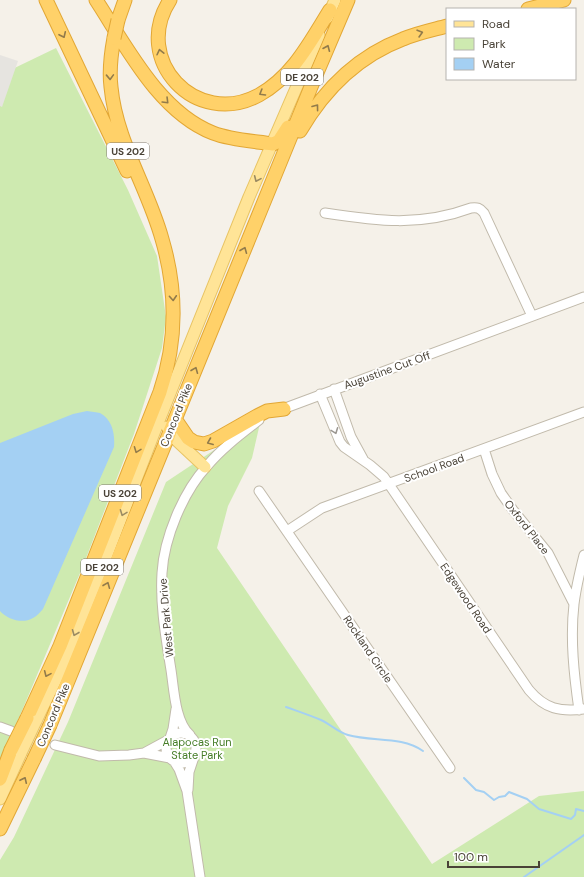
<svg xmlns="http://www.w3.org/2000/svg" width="584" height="877" viewBox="0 0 584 877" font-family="'DM Sans',sans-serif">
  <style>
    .green { fill: #ceeab0 }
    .parking { fill: #e6e4e0 }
    .water { fill: #a4d0f3 }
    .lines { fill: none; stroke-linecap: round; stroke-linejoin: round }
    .stream { stroke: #a4d0f3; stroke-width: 2 }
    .minor-casing { stroke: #c1baab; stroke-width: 11 }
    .major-casing { stroke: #e8c464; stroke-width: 13 }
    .highway-casing { stroke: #e2a735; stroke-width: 15 }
    .minor { stroke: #fff; stroke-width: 9 }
    .major { stroke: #ffe497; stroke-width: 11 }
    .highway { stroke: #ffd169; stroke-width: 13 }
    .major-bridge-casing { stroke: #e8c464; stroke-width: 13; stroke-linecap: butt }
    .highway-bridge-casing { stroke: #e2a735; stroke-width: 15; stroke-linecap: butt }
    .major-bridge { stroke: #ffe497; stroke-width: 11 }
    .highway-bridge { stroke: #ffd169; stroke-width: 13 }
    .oneway { stroke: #927b4b }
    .oneway2 { stroke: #9b8b62 }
    .oneway3 { stroke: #9b9791 }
    .labels { text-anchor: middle; stroke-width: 4; stroke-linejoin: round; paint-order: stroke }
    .shield { fill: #fff; stroke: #807b73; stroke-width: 1 }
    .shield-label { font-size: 10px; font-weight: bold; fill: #494237 }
    .street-label { font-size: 11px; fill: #494237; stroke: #fff }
    .park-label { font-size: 11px; fill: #457d27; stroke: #fff }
  </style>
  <rect width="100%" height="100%" fill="#f5f1e9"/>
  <path class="green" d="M56,48L128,190L157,256L166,317L162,348L134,434L83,566L24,706L6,748L0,758V75Z
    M261,419L252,458L228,506L217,548L432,864L539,796L584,791V877H0V860L14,837L68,722L166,482Z"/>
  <path class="parking" d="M0,55L18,61L2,107L0,106Z"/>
  <path class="water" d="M87,411C91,412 97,412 100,413C113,420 115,435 114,447L43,609C40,612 37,616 33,618C23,624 8,620 0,611V443L73,414Z"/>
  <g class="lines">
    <path class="stream" d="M286,707C297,711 309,715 321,720C330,724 338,732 348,735C373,742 401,736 423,751
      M464,778L476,790L484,792L494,800L499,797L505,796L509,792L527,799L539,809L571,819L575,815L576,809L584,811
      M524,877L584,835"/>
    <defs>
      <path id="minor" d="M325,213C377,221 420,227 471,208C477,207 480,208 484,213L532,316
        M334,389L351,437L363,459
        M320,394L340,442L344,447L370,465L384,477L529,690C545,709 560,712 584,709
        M280,410L584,297
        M484,449L492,474L501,493L513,510L548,553L574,604
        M259,491L450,768
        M287,531L322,508L584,412
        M579,710C574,675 570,639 574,604C576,587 580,571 584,555
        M0,727L11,731
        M166 748a15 15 0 1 1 30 0a15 15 0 1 1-30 0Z
        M190,735C175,722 174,689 171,670C166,638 160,606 162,573C164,538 183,492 207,466C222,448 241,434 259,420
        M170,738L173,729L176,709
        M55,745L99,756L129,755L144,753L170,758
        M144,753L168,740
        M174,761L179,769L187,791L200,877
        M188,790L189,772L194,757"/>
      <path id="major" d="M327,18L335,0
        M167,427L175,439L205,467
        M36,721L60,671L103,565L154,433L249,197L319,35
        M0,799L21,753"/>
      <path id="highway" d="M46,0L127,171
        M96,0C126,46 159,112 213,133C231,140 253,141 273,144L279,141L288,127
        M170,0C131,60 196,129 259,95C293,76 310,42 330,10
        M528,9L564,0
        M118,20L125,0
        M300,131C324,90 358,56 403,39C417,33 432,30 447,26
        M175,419L188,438L194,442L204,444L213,441L257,416L267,411L284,409
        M27,718L60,646L160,392C177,342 177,290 162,239C148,188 116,141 111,87C109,71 111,54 114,38
        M50,725L313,82L348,0
        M0,779L11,750
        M0,829L34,759"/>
    </defs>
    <use href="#minor" class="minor-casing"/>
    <use href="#major" class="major-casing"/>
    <use href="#highway" class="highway-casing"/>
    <use href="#minor" class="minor"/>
    <use href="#major" class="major"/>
    <use href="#highway" class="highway"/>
    <defs>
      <path id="major-bridge" d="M21,753L36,721"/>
      <path id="highway-bridge" d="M114,38L118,20
        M11,750L27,718
        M34,759L50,725"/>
    </defs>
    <use href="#major-bridge" class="major-bridge-casing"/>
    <use href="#highway-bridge" class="highway-bridge-casing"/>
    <use href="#major-bridge" class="major-bridge"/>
    <use href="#highway-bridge" class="highway-bridge"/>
  </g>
  <defs><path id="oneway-chevron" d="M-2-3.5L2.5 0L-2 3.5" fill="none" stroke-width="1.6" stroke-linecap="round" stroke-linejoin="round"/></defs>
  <g class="oneway">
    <use href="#oneway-chevron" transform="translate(420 33) rotate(-16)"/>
    <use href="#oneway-chevron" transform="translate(63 35) rotate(65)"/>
    <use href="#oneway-chevron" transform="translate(327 48) rotate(-67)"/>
    <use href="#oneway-chevron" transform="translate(160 52) rotate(-103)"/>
    <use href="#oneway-chevron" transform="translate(110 77) rotate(88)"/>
    <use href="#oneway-chevron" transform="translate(262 93) rotate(149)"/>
    <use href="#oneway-chevron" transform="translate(166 101) rotate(45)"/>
    <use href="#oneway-chevron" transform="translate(316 107) rotate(-53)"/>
    <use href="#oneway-chevron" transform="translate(244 250) rotate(-68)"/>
    <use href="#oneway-chevron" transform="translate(173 298) rotate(86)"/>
    <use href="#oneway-chevron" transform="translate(195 370) rotate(-68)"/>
    <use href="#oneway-chevron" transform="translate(210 442) rotate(158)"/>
    <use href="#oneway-chevron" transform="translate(137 450) rotate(111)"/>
    <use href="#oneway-chevron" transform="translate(107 585) rotate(-68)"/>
    <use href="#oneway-chevron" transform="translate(47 674) rotate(114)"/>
    <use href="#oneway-chevron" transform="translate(24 780) rotate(-65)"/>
  </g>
  <g class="oneway2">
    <use href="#oneway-chevron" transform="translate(257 179) rotate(114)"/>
    <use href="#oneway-chevron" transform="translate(123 513) rotate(111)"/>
    <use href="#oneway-chevron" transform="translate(75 633) rotate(112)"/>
  </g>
  <use class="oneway3" href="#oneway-chevron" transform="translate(335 431) rotate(69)"/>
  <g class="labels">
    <g class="shield">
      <rect x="281" y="69" width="42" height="16" rx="3"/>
      <rect x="107" y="143" width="42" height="16" rx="3"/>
      <rect x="99" y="485" width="42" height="16" rx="3"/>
      <rect x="81" y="559" width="42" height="16" rx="3"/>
    </g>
    <g class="shield-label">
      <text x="302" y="81">DE 202</text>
      <text x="128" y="155">US 202</text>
      <text x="120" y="497">US 202</text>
      <text x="102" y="571">DE 202</text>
    </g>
    <g class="street-label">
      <text transform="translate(387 370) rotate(-20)" y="4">Augustine Cut Off</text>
      <text transform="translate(176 415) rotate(-68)" y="4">Concord Pike</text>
      <text transform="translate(434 468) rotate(-20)" y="4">School Road</text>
      <text transform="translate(527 527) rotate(52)" y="4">Oxford Place</text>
      <text transform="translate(466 598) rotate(56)" y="4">Edgewood Road</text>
      <text transform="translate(166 618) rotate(-95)" y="4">West Park Drive</text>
      <text transform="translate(368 649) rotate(56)" y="4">Rockland Circle</text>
      <text transform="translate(53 715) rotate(-67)" y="4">Concord Pike</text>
    </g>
    <g class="park-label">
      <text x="197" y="746">Alapocas Run<tspan x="197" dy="13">State Park</tspan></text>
    </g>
  </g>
  <rect x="446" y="8" width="130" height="72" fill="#ffffff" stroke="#b6b3af"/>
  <rect x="454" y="21" width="20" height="6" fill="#ffe497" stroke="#b6b3af"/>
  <text x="482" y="28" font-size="12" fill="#494237">Road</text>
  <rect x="454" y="38" width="20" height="12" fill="#ceeab0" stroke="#b6b3af"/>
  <text x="482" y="48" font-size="12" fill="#494237">Park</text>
  <rect x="454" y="58" width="20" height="12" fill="#a4d0f3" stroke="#b6b3af"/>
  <text x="482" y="68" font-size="12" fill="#494237">Water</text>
  <path d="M448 861v6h91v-6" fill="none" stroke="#494237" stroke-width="2"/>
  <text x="454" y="861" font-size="12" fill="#494237" stroke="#ffffff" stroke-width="3" paint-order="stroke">100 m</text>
</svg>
